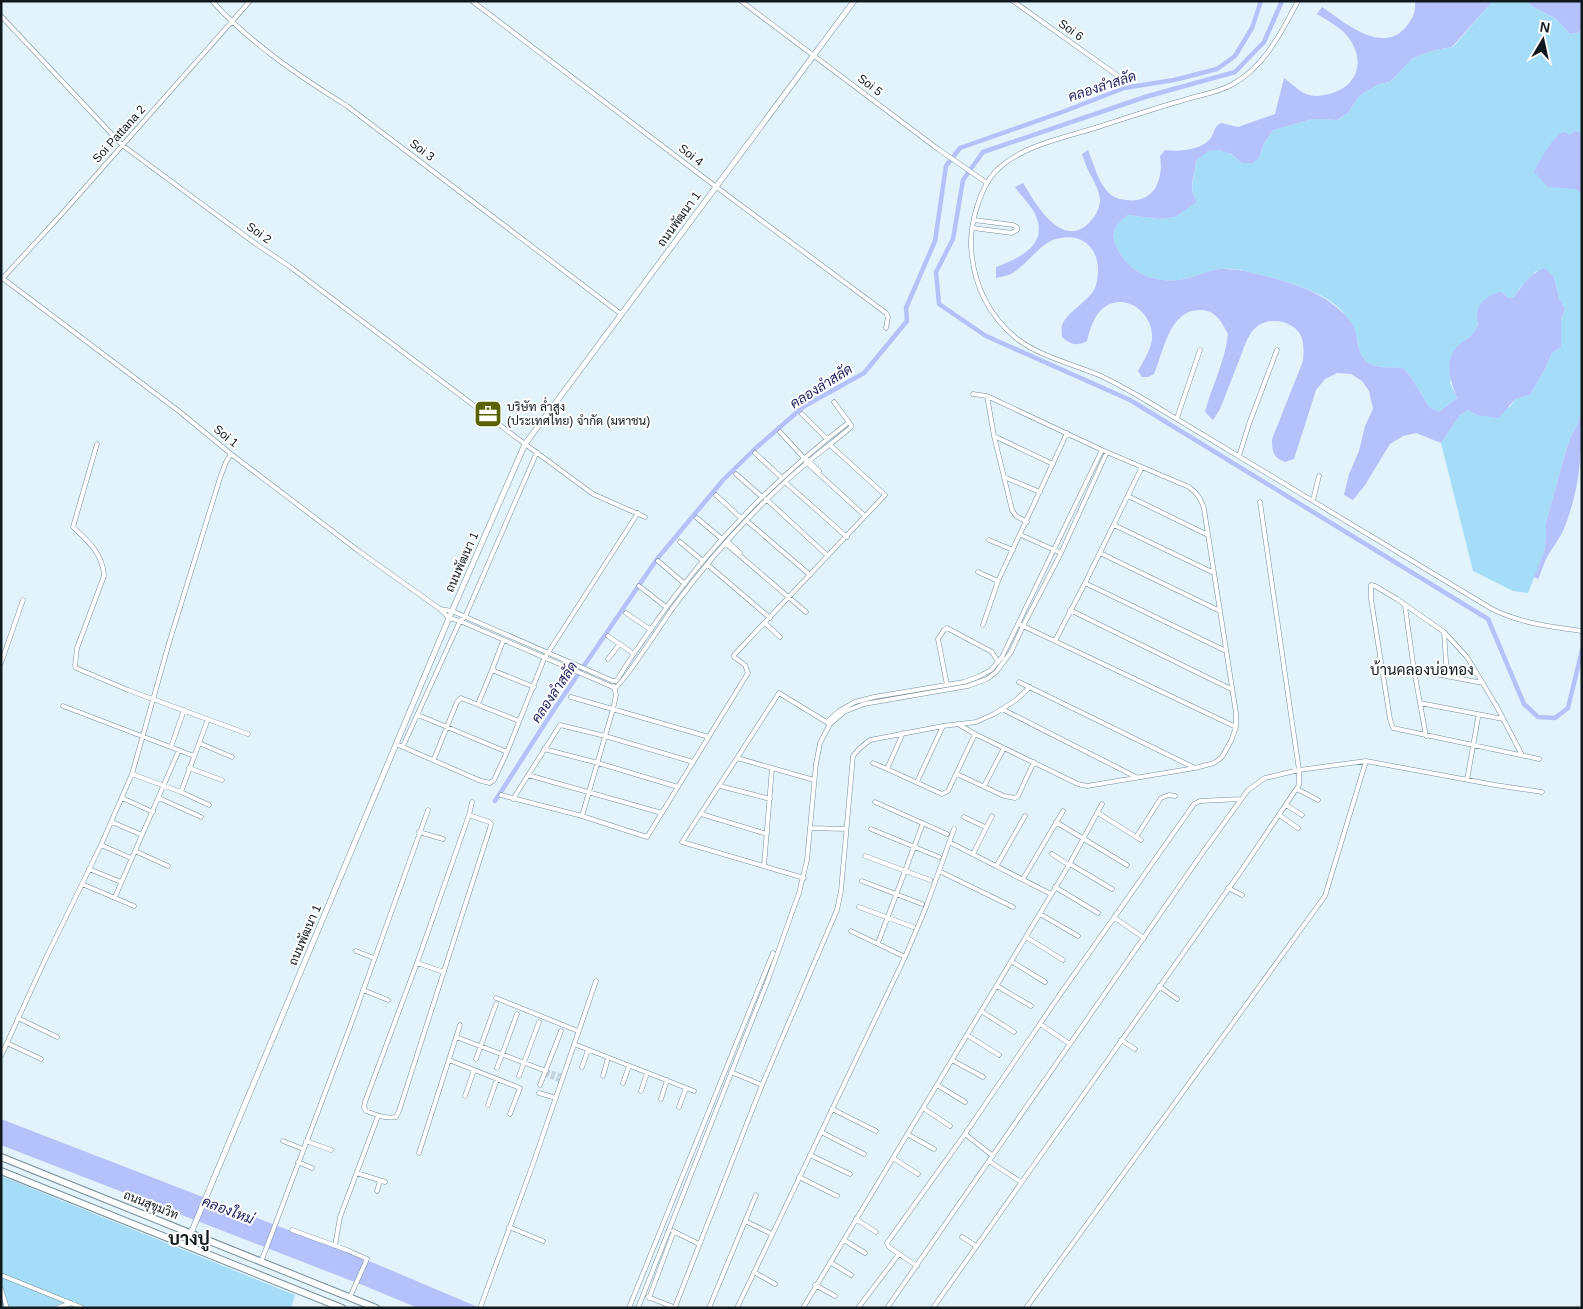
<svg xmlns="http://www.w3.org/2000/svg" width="1583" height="1309" viewBox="0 0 1583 1309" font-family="Arial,Sarabun,sans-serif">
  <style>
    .green { fill: #a5ddf9 }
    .water { fill: #b5c1fb }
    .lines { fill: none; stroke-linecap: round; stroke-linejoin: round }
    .canal { stroke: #b5c1fb; stroke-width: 4.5 }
    .street-tunnel { stroke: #c3d2db; stroke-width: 4; stroke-dasharray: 4 2; stroke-linecap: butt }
    .street-casing { stroke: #748e9a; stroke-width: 5 }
    .secondary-casing { stroke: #748e9a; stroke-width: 6 }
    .highway-casing { stroke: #748e9a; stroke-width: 8 }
    .street { stroke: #fff; stroke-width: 4 }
    .secondary { stroke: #fff; stroke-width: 5 }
    .highway { stroke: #fff; stroke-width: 6 }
    .labels { text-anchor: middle; stroke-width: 4; stroke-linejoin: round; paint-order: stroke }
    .street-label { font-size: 12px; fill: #0f191e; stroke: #fefefe }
    .poi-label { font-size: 12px; fill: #0f191e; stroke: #fefefe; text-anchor: start }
    .water-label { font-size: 14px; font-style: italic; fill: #1d1e5f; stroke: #fefefe }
    .quarter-label { font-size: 15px; fill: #0f191e; stroke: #fefefe }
    .district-label { font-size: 18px; font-weight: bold; fill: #0f191e; stroke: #fefefe }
  </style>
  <rect width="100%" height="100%" fill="#e3f3fc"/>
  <path class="green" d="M1493,1H1526L1533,7L1555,18L1570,34L1577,33L1582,30V410L1578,423L1570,438L1565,454L1546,523V540L1544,552L1528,593L1513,591L1473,571L1441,443L1460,415L1468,410L1477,415L1510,407L1515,399L1530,395L1545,369L1552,353L1561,347V320L1565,309L1559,298L1554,277L1536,271L1519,289L1514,297L1508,298L1502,292L1477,314C1481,332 1472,336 1459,345L1450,383L1457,398L1439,412L1429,407L1411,377L1403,368C1393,367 1382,369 1373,365C1355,358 1361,343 1354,330C1351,324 1346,317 1342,311C1323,290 1279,279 1252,273C1243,270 1231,268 1222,269C1210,269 1200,276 1189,278C1157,286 1127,274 1115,243C1110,230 1119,221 1128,215L1159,219L1175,217L1196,202C1188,186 1195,179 1196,161C1200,158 1204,152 1209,151C1222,147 1233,155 1242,163L1259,158L1263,145L1273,130L1313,119L1338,120L1348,113L1359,96L1379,84L1390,82L1413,58L1435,50L1453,47Z
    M1,1176L295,1295L291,1308H1Z"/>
  <path class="water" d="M1415,1H1493L1452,47L1435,50L1413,58L1390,82L1379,84L1359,96L1348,113L1337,120L1313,119L1273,130L1263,145L1259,158L1253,163H1242L1231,154L1219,150L1208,151L1196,161C1195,177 1187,188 1197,202L1175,217L1159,219L1128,215C1119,222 1110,230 1115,243C1127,274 1157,286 1189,278C1200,275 1211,269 1222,269C1231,269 1243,270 1252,273C1283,280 1318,289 1342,312C1348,317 1352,323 1355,330C1359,343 1357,359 1373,365C1382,369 1393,367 1403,368L1411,377L1429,407L1439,412L1457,398C1450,380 1443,359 1460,344C1465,340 1472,337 1475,331C1481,322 1476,321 1477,313C1478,302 1492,292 1502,292L1508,298L1514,297C1522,285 1531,273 1545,268L1554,277L1559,298L1565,309L1561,320V347L1552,353L1545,369L1530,395L1515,399L1499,418L1477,415L1468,410L1460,415L1441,443L1416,433L1403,436L1390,444L1365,485L1353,500L1344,495L1349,474L1359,451L1365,426L1373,409L1369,391L1362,381L1351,374L1337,373L1325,379L1316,390L1294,459L1285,462C1273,457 1272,452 1272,439L1303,361C1304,348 1305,334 1292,326C1279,318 1260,319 1251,333C1246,340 1243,350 1240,358C1233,375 1227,392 1220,409L1213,420L1205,412C1212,385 1225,362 1228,334C1222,322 1215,310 1201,310C1169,309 1164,351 1154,374L1148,377H1142L1138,371C1143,362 1151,349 1152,339C1154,316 1130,294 1108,305C1095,311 1090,329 1087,341C1076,347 1070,344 1062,337C1062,333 1061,328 1062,325C1069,309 1092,300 1096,285C1104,256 1088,230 1056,239C1040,243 1026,266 1011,274C1006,276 1000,277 996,278V267C1020,258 1051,244 1034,212C1029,203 1021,196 1015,187L1023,183C1035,202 1060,249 1088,224C1094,218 1100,209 1100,200C1099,189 1094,182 1089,172C1086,166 1084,160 1082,154L1088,150C1094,164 1098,183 1109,193C1114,198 1119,199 1126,200C1154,204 1164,179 1160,156L1165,150C1179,152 1201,150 1210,139C1215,133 1213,127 1221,123L1238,127L1275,114L1284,78C1291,83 1299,91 1306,94C1314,97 1322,96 1329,94C1358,87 1366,60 1348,37C1341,27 1326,20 1317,14L1322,7C1343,21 1380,54 1404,29C1412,20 1416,13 1415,1Z
    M1526,1H1582V30L1577,33L1570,34L1555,18L1533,7Z
    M1575,131L1582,133V194L1575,189L1548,187L1534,172C1539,162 1554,133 1565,132L1569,135Z
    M1582,410C1582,454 1580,490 1563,531C1558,541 1554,545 1549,554C1544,561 1542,571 1538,579L1534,577L1544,552L1546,540V523L1565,454L1570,438L1578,423Z
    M1,1119L374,1263L480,1308H418L365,1286L1,1145Z"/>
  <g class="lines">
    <path class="canal" d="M1282,1L1264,42L1235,72L1145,97L983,152L963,180L953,239L936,272L939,304L986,336L1130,400L1488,619L1524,704L1538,717L1555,718L1568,708L1582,650
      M495,801L553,711L657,559L724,479L757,447L803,407L864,373L907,321L906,308L935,241L946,166L960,148L1065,111L1124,88L1174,80L1217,69L1235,56L1252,28L1261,1"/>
    <path class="street-tunnel" d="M546,1071L563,1076
      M545,1074L561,1081"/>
    <defs>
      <path id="street" d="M212,1C250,43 299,76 347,106L621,314
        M472,1L715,186L886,313L888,317L886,328
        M741,1L938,149L987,183
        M1013,1L1118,76
        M1298,1C1281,33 1264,68 1231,85C1217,93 1199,95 1184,100C1155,108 1127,118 1098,127C1064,138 1021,145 995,172C980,188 970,224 971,246C973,283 987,314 1016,338C1039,356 1072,364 1099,375C1114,382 1128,390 1142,398L1492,609C1520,623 1552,627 1582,631
        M1,16L122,145L256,244L289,266L525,444L593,494L645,517
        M973,228L1012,233L1017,230V227L1013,225L974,220
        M1,277L180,412L231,454L360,552L440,609L449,618L460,621L615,688C622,685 664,621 672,609C705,564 743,521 784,483C805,463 829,446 851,427V425L834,402
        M2,279L59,217L250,1
        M973,394L987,396
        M802,414L827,439
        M1177,418L1200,350
        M780,432L804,458
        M994,436L1053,464
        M97,444L73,527C88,541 103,554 104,576L77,648L75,666L76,668L128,690L248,734
        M755,453L782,478
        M1239,456L1249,424L1277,350
        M808,460L819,471
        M806,462L865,516
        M736,474L761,496
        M1004,477L1040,492
        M785,482L847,537
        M716,495L741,518
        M1128,496L1208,535
        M766,499L828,556
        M1313,500L1319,476
        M697,518L722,539
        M747,521L810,575
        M1114,525L1214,573
        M1021,535L1061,553
        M989,540L1013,550
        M727,541L740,553
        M680,542L703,561
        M725,543L806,612
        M1100,553L1220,611
        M658,561L685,584
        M708,565L770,618
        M978,572L998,581
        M1085,583L1226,651
        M639,586L666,607
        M1405,606L1414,670L1426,736
        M440,609L452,611L613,681
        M1070,610L1231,689
        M626,613L651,630
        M765,623L780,637
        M983,625L998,581L1067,433
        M1021,625L1236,727
        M1444,632L1447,676
        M608,636L634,654
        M1055,641L1085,583L1142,467
        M608,659L619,645
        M1,663L23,600
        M492,670L503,641
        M1414,670L1483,683
        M613,681H616L619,677C629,660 640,645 651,629C706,549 772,481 849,422
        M1019,682L1195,768
        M947,685L938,639L944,630L947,628L992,652L998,662
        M571,697L709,737
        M1420,703L1503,719
        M478,704L492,670L534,687
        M63,706L194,756
        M1002,709L1136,777
        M418,715L507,752
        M827,722L839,711L855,702L874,697L964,682L978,677L991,670L1002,657L1102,450
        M958,724L975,734L1078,784L1087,786L1195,768L1214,763L1222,757L1231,741L1236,727V713L1204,509C1201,498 1197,493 1189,487L1102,450L987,396L994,436L1012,510L1016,516L1027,522
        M903,733L887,769L942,794L948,791L975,734
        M199,743L232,757
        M396,744L481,781L490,783L494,780L507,752L544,659L638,513
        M403,746L460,621L465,617L537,452
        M171,747L184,710
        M544,749L598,763L678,787
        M1522,755L1497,707L1467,657L1444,632L1397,599L1375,586L1371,585V599L1390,719L1393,728L1539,759
        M737,758L779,693L828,723
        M434,759L457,702L461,698L519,721
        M873,763L887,769
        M189,768L222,780
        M132,774L181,792L209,805
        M957,774L1004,796L1015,798L1018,796L1034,762
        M528,775L662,813
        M1467,780L1478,718
        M917,782L943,726
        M720,786L770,799
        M984,786L1004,748
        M1297,789L1318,800
        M181,792L208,719
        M501,795L582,816L647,837L748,673L745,665L734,657V655L885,495L830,445
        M122,798L153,812
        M159,798L201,817
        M513,799L560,725L605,736L693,762
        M875,802L947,834
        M1286,805L1302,815
        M1098,813L1141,840
        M701,814L767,834
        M469,815L489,822L491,824L490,828L399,1111L396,1117C386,1119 376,1115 366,1111L364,1107L365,1102L417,963L469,815L472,802
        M1279,815L1298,828
        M582,816L613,709L616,695L614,686
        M964,817L985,827
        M112,822L142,835
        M1056,822L1127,865
        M810,828L846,829
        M871,829L939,857
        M419,832L443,839
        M1136,837L1161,798L1169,795L1175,796
        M949,842L1051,894
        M101,845L131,858
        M135,851L168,866
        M973,854L992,816
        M1052,854L1069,865
        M865,856L930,880
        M1070,864L1112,889
        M997,865L1025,816
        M764,866L772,768
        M89,869L121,882
        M939,871L954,829
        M804,878L682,842L737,758L814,780
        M1023,879L1063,811
        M862,881L922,904
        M82,884L134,906
        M1055,887L1098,913
        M1228,888L1242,895
        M115,897L179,750
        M859,907L913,927
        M1040,914L1078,936
        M1115,918L1144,938
        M851,931L905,957
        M1026,937L1063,960
        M878,943L923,823
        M356,951L374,958
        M1011,961L1045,982
        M417,963L444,972
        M997,986L1031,1006
        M1159,986L1177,999
        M363,990L388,1000
        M496,998L578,1031
        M981,1011L1014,1032
        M18,1018L57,1037
        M1040,1024L1070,1044
        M967,1035L999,1055
        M456,1037L546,1071
        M1121,1040L1135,1049
        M7,1043L41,1059
        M574,1044L694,1091
        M1,1056L44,962L101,845L132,774L169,643L220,478L226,462L231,454
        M476,1059L496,1004
        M449,1060L520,1088L510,1114
        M952,1060L983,1077
        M582,1067L588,1050
        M497,1068L517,1014
        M731,1072L762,1085
        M519,1076L539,1022
        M603,1076L608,1058
        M623,1083L629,1066
        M540,1085L561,1031
        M937,1085L965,1102
        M641,1091L647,1073
        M539,1093L556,1098
        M465,1096L474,1070
        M661,1099L667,1080
        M488,1105L497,1079
        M679,1107L686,1088
        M923,1108L950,1126
        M832,1109L876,1131
        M821,1132L864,1154
        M907,1134L934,1149
        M965,1134L993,1156
        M283,1141L303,1149
        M306,1141L331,1150
        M419,1153L460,1025
        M810,1155L850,1174
        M893,1158L918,1174
        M989,1161L1021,1182
        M298,1162L312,1168
        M357,1173L385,1182
        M799,1177L837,1196
        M377,1191L380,1181
        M856,1219L876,1232
        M745,1221L772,1234
        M509,1227L543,1241
        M292,1230L347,1250L367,1259L350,1297
        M673,1231L699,1244
        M962,1237L976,1246
        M844,1240L865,1253
        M335,1246L340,1217L378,1116
        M261,1262L350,1027L428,810
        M830,1262L851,1275
        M917,1266L889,1247L887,1243L965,1134L1061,993L1194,804L1200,801L1241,799
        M754,1272L775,1284
        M1,1275L83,1308
        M815,1285L835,1296
        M1,1289L7,1308
        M648,1297L676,1308
        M649,1298L674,1231
        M675,1307L762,1085L837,910L841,891L853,756L859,749L870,740L943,726L976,722L994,714L1016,700L1030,687
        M57,1308L71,1303
        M480,1308L533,1164L596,981
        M629,1308L773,953
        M638,1308L768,980L799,893L807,860L816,764L820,743L830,724L844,712L864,704L968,686L987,679L996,672L1011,652L1023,626L1061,553L1107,452
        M709,1308L756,1195
        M737,1308L905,957L926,907L939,871L1013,907
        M803,1308L1069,865L1102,804
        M858,1308L899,1254
        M887,1308L1203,852L1248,790L1265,778L1299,770L1366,761L1495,785L1542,792
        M933,1308L1239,874L1299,785V770L1260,502
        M1026,1308L1325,896L1366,761"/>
      <path id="secondary" d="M191,1233L449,618L525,444L854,1"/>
      <path id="highway" d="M1,1157L376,1308
        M1,1171L342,1308"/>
    </defs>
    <use href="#street" class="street-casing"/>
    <use href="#secondary" class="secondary-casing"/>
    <use href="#highway" class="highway-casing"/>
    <use href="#street" class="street"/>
    <use href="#secondary" class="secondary"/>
    <use href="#highway" class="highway"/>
  </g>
  <defs>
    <symbol id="office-square" viewBox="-11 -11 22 22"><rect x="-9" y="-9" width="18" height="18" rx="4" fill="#596100" stroke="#fefefe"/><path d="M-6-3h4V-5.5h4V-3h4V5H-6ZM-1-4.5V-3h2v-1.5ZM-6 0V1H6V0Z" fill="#fff"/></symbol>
  </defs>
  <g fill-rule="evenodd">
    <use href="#office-square" x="472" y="398" width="32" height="32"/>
  </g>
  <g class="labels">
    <g class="street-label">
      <text transform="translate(1071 30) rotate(36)" y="4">Soi 6</text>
      <text transform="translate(870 85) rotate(37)" y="4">Soi 5</text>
      <text transform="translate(119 134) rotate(-48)" y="4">Soi Pattana 2</text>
      <text transform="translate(422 150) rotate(37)" y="4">Soi 3</text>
      <text transform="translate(691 155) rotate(38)" y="4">Soi 4</text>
      <text transform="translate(679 219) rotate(-54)" y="4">ถนนพัฒนา 1</text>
      <text transform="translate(259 233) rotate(36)" y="4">Soi 2</text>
      <text transform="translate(226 436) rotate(39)" y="4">Soi 1</text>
      <text transform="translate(462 562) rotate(-66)" y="4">ถนนพัฒนา 1</text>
      <text transform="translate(305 935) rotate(-67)" y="4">ถนนพัฒนา 1</text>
      <text transform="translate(151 1205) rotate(22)" y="4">ถนนสุขุมวิท</text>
    </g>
    <g class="poi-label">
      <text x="507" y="411">บริษัท ล่ำสูง<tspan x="507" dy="14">(ประเทศไทย) จำกัด (มหาชน)</tspan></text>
    </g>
    <g class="water-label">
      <text transform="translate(1102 86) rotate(-18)" y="5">คลองลำสลัด</text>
      <text transform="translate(821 386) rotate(-32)" y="5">คลองลำสลัด</text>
      <text transform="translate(554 692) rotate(-56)" y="5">คลองลำสลัด</text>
      <text transform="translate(228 1210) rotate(21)" y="5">คลองใหม่</text>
    </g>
    <g class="quarter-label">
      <text x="1422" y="675">บ้านคลองบ่อทอง</text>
    </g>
    <g class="district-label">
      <text x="189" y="1245">บางปู</text>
    </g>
  </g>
  <rect width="1583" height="1309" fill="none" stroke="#0f191e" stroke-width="5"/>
  <g transform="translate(1543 40) rotate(9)" stroke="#fefefe" stroke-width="4" paint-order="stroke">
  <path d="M0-4L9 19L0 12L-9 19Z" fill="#0f191e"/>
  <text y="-8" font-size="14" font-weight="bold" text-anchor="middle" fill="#0f191e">N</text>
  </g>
</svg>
